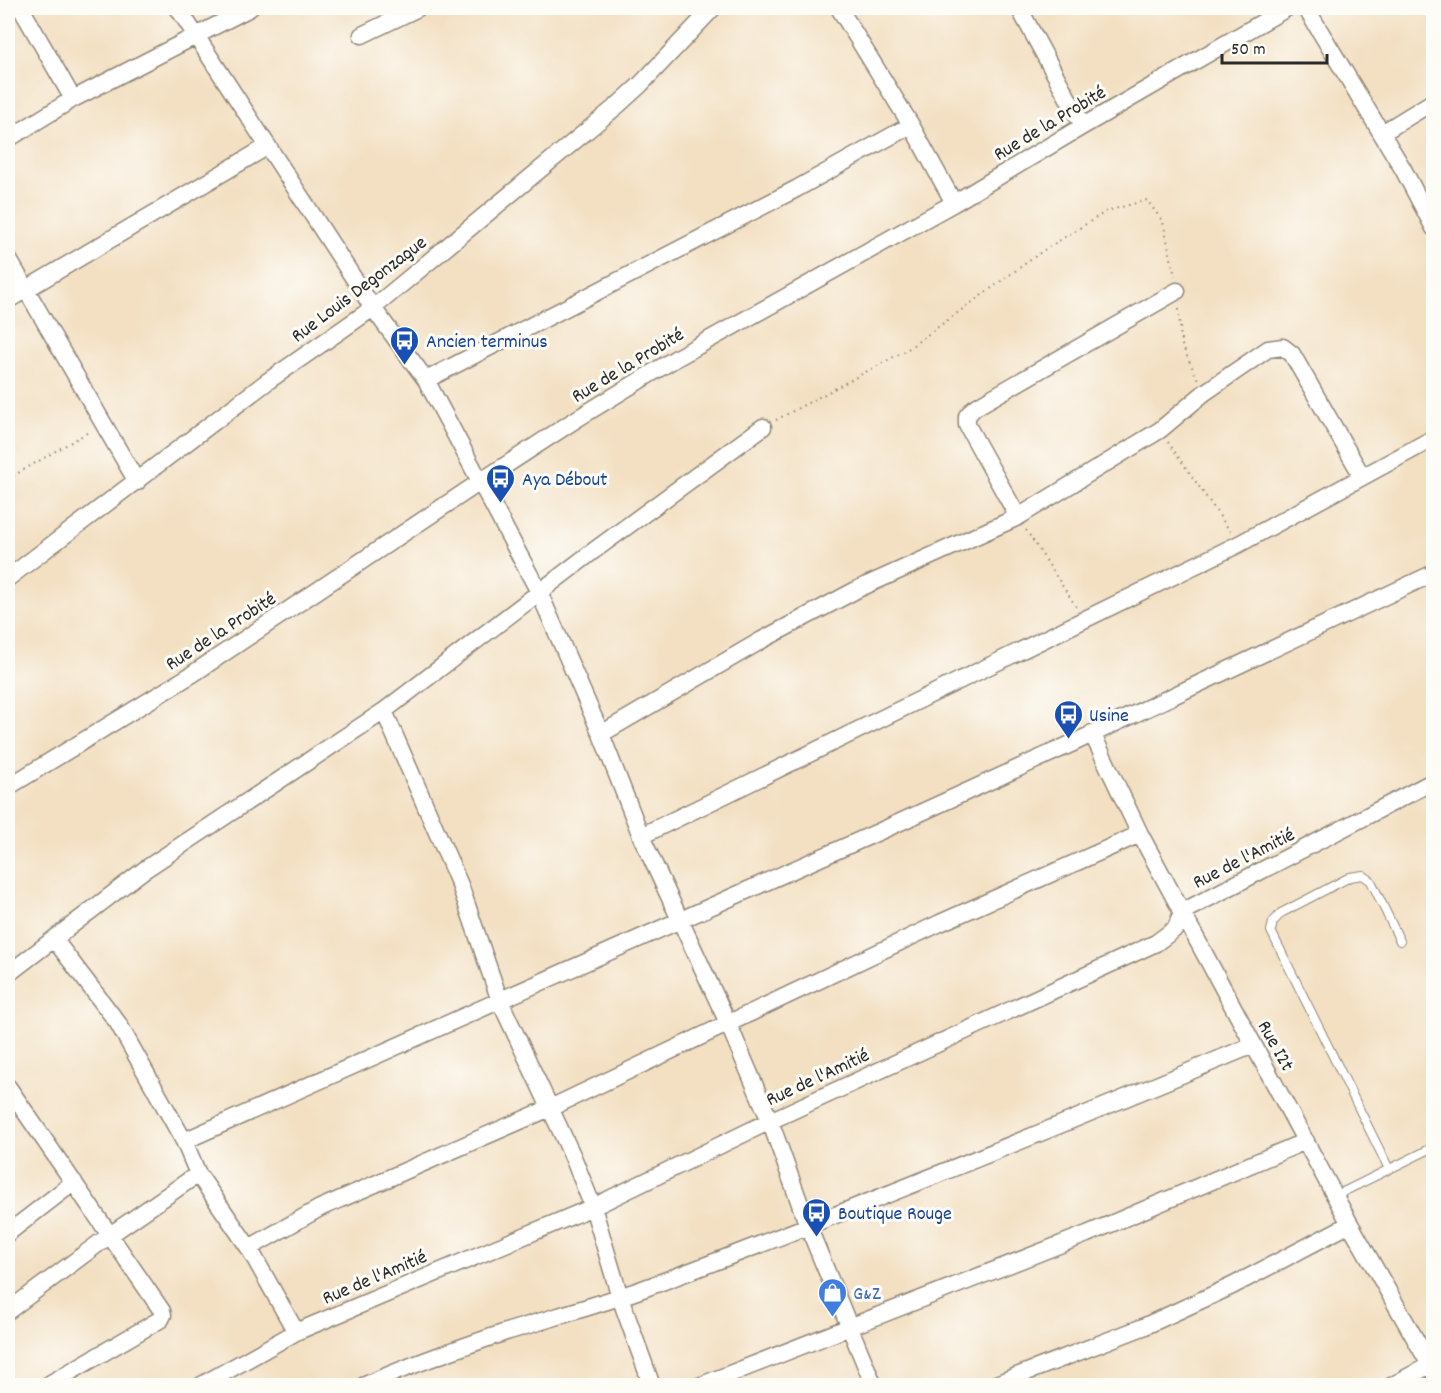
<svg xmlns="http://www.w3.org/2000/svg" width="1441" height="1393" viewBox="0 0 1441 1393" font-family="Dekko,sans-serif">
  <style>
    .lines { fill: none; stroke-linecap: round; stroke-linejoin: round }
    .service-casing { stroke: #8f8677; stroke-width: 10 }
    .minor-casing { stroke: #8f8677; stroke-width: 19 }
    .path { stroke: #8f8677; stroke-width: 2; stroke-dasharray: 1.5 4.5; stroke-linecap: butt }
    .service { stroke: #fff; stroke-width: 8 }
    .minor { stroke: #fff; stroke-width: 16 }
    .labels { text-anchor: middle; stroke-width: 6; stroke-linejoin: round; paint-order: stroke }
    .street-label { font-size: 20px; fill: #2b2b2b; stroke: #fdfcf7 }
    .transit-label { font-size: 20px; fill: #164399; stroke: #fdfcf7; text-anchor: start }
    .shop-label { font-size: 20px; fill: #366cbe; stroke: #fdfcf7; text-anchor: start }
  </style>
  <rect width="100%" height="100%" fill="#fdfcf7"/>
  <filter id="ink" filterUnits="userSpaceOnUse"><feTurbulence type="fractalNoise" baseFrequency=".0167" numOctaves="2"/><feDisplacementMap in="SourceGraphic" scale="12" xChannelSelector="R" yChannelSelector="G"/><feConvolveMatrix kernelMatrix="1 2 1 2 8 2 1 2 1" color-interpolation-filters="sRGB"/></filter>
  <filter id="wash" filterUnits="userSpaceOnUse"><feTurbulence type="fractalNoise" baseFrequency=".008" numOctaves="4" result="noise"/><feDisplacementMap in="SourceGraphic" scale="24" xChannelSelector="R" yChannelSelector="G"/><feGaussianBlur stdDeviation="1.35" result="paint"/><feColorMatrix in="noise" values="0 0 0 0 0 0 0 0 0 0 0 0 0 0 0 0 0 1.4 0 .05"/><feComposite in="paint" operator="in"/></filter>
  <g filter="url(#wash)">
    <rect width="100%" height="100%" fill="#f3e0c3"/>
  </g>
  <g filter="url(#ink)">
    <g class="lines">
      <defs>
        <path id="service" d="M1389,1169L1271,931L1273,922L1281,913L1350,877L1363,875L1371,881L1400,941
          M1335,1196L1434,1147"/>
        <path id="minor" d="M21,8L73,99
          M178,8L373,308L426,380L539,592L601,734L641,836L728,1023L770,1121L808,1226L874,1386
          M839,8L911,125
          M1019,8L1083,126
          M1306,8L1403,169L1434,228
          M362,35L418,8
          M1382,133L1434,101
          M8,139L73,99L250,8
          M8,258L137,482
          M8,300L268,146
          M426,380L796,189L911,125L954,203
          M1018,517L967,425V416L974,408L1177,291
          M8,578L268,381L373,308L618,105L640,85L713,8
          M384,711L460,885L500,1001L573,1157L593,1207L620,1297L652,1386
          M1092,733L1140,834L1350,1224L1434,1372
          M601,734L762,640L858,589L1018,517L1160,430L1204,393L1268,349L1283,347L1292,354L1362,476
          M8,787L191,675L480,482L575,420L678,357L954,203L1083,126L1287,8
          M641,836L1239,544L1434,438
          M54,939L118,1023L184,1141
          M8,974L144,870L384,711L592,552L763,427
          M8,1087L162,1311L163,1315L161,1319L46,1386
          M198,1174L249,1248L296,1332
          M8,1233L74,1182
          M249,1248L320,1208L550,1108L940,923L1140,834
          M8,1311L110,1235L198,1174L184,1141L885,829L1071,744L1434,573
          M200,1386L296,1332L593,1207L770,1121L1156,943L1176,928L1182,912L1434,781
          M363,1386C410,1365 458,1348 506,1332C554,1317 602,1304 648,1287C852,1211 1052,1129 1253,1045
          M699,1386L1087,1234L1306,1141
          M991,1386L1143,1327L1232,1286L1350,1224
          M1391,1386L1430,1365"/>
      </defs>
      <use href="#service" class="service-casing"/>
      <use href="#minor" class="minor-casing"/>
      <path class="path" d="M1179,309L1181,343L1198,380
        M776,420L905,351L1044,250L1107,211L1147,200L1163,222L1175,276
        M1168,442L1230,531
        M8,479L90,431
        M1026,530L1077,608"/>
      <use href="#service" class="service"/>
      <use href="#minor" class="minor"/>
    </g>
  </g>
  <defs>
    <symbol id="bus-pin" viewBox="-11 -11 22 30"><path d="M0 17L-7.5 6A9.5 9.5 0 1 1 7.5 6Z" fill="#1a4fb4" stroke="#fdfcf7"/><path d="M-5-6H5V4H4V6H2V4H-2V6H-4V4H-5ZM-3.5-4V0h7V-4ZM-3.5 1.2v1.5H-2V1.2ZM2 1.2v1.5H3.5V1.2Z" fill="#fff"/></symbol>
    <symbol id="shop-pin" viewBox="-11 -11 22 30"><path d="M0 17L-7.5 6A9.5 9.5 0 1 1 7.5 6Z" fill="#3f7fe0" stroke="#fdfcf7"/><path d="M-5-2.5h2.3a2.7 3.5 0 0 1 5.4 0H5L5.5 6h-11ZM-1.5-2.5h3a1.5 2.3 0 0 0-3 0Z" fill="#fff"/></symbol>
  </defs>
  <g fill-rule="evenodd">
    <use href="#bus-pin" x="388" y="324" width="33" height="45"/>
    <use href="#bus-pin" x="484" y="462" width="33" height="45"/>
    <use href="#bus-pin" x="1052" y="698" width="33" height="45"/>
    <use href="#bus-pin" x="800" y="1196" width="33" height="45"/>
    <use href="#shop-pin" x="816" y="1276" width="33" height="45"/>
  </g>
  <g class="labels">
    <g class="street-label">
      <text transform="translate(1049 122) rotate(-31)" y="7">Rue de la Probité</text>
      <text transform="translate(358 288) rotate(-37)" y="7">Rue Louis Degonzague</text>
      <text transform="translate(627 364) rotate(-31)" y="7">Rue de la Probité</text>
      <text transform="translate(220 630) rotate(-33)" y="7">Rue de la Probité</text>
      <text transform="translate(1243 857) rotate(-27)" y="7">Rue de l'Amitié</text>
      <text transform="translate(1277 1045) rotate(61)" y="7">Rue I2t</text>
      <text transform="translate(817 1076) rotate(-25)" y="7">Rue de l'Amitié</text>
      <text transform="translate(374 1276) rotate(-23)" y="7">Rue de l'Amitié</text>
    </g>
    <g class="transit-label">
      <text x="426" y="347">Ancien terminus</text>
      <text x="522" y="485">Aya Débout</text>
      <text x="1089" y="721">Usine</text>
      <text x="838" y="1219">Boutique Rouge</text>
    </g>
    <g class="shop-label">
      <text x="853" y="1299">G&amp;Z</text>
    </g>
  </g>
  <rect width="1441" height="1393" fill="none" stroke="#fdfcf7" stroke-width="30"/>
  <path d="M1222 54v9h105v-9" fill="none" stroke="#2b2b2b" stroke-width="3"/>
  <text x="1231" y="54" font-size="18" fill="#2b2b2b" stroke="#fdfcf7" stroke-width="4.5" paint-order="stroke">50 m</text>
</svg>
